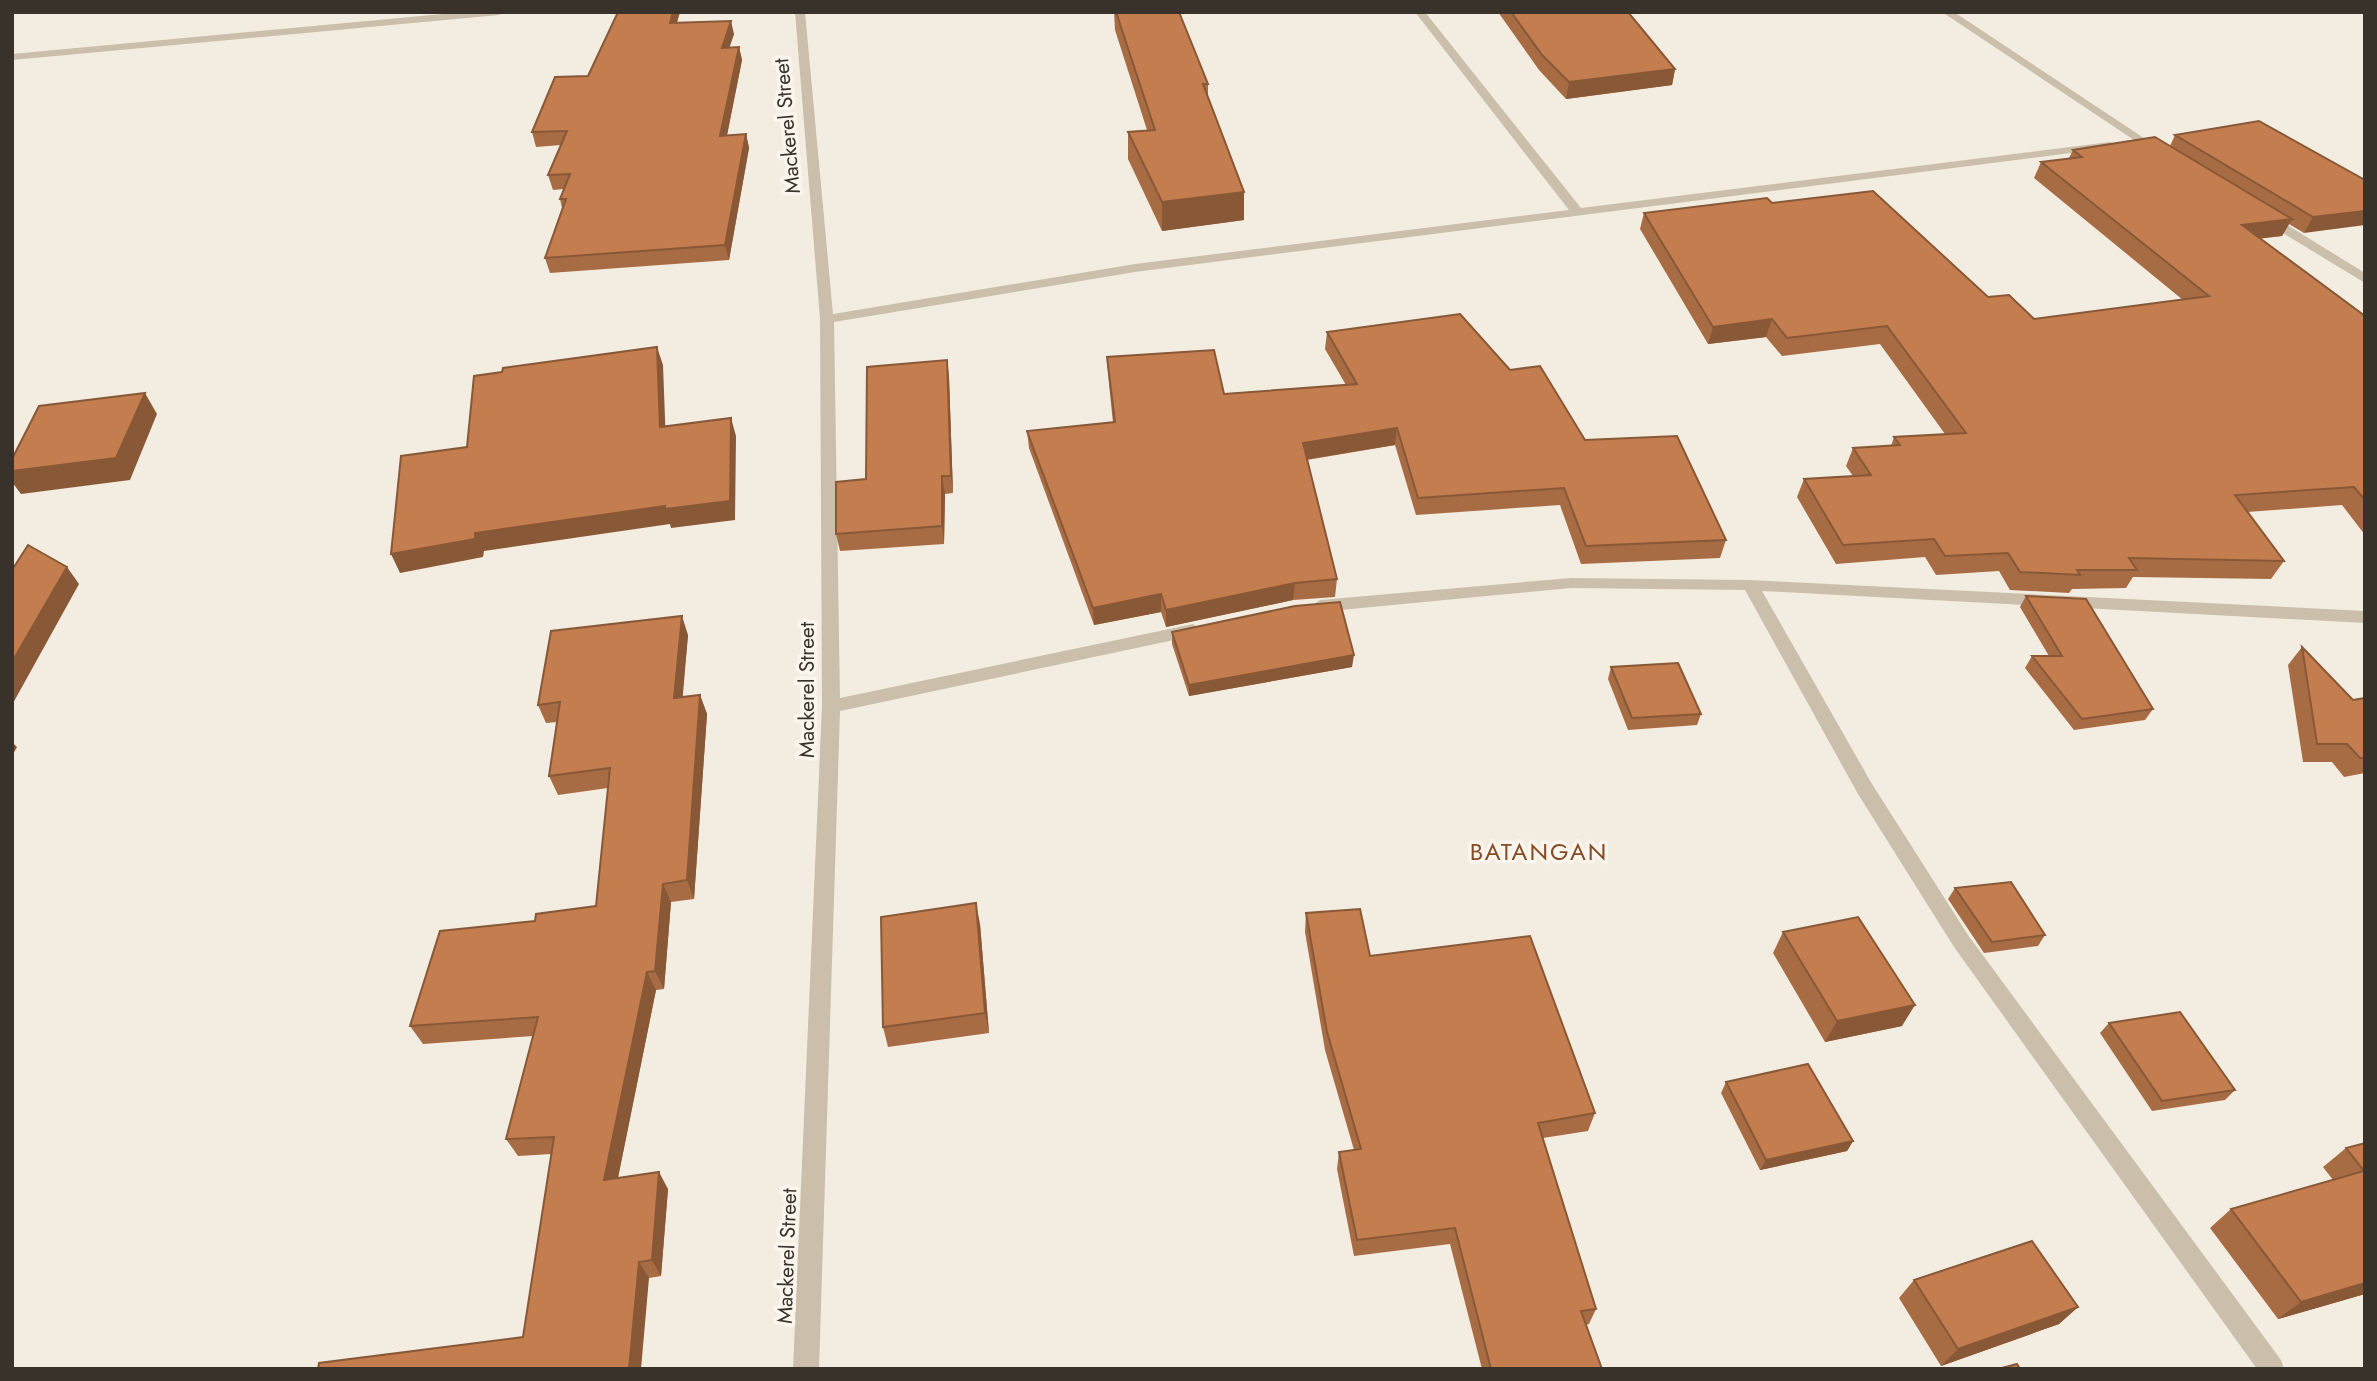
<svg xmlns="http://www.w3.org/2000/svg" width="2377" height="1381" viewBox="0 0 2377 1381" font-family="Jost,sans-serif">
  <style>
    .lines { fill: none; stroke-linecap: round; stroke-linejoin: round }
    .minor { fill: #cbbfac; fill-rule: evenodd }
    .wall { fill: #a86c44 }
    .shaded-wall { fill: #885837 }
    .building { fill: #c37d4f; stroke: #885837; stroke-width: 2 }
    .labels { text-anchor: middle; stroke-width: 7; stroke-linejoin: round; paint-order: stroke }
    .street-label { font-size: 21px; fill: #39322b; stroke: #faf6ed }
    .quarter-label { font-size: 24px; letter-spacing: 2px; fill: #864c26; stroke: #faf6ed }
  </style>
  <rect width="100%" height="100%" fill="#f3ede1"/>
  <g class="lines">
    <path class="minor" d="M464,12H504L499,15L12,60V54Z
      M795,12H805L833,314L1135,264L1569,210L1415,12H1425L1581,208L2110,142L2116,145L2110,148L1135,272L834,322L840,698L1193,624L1201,630L1193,636L840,711L819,1369H793L822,706L820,319Z
      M1942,12H1954L2165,152L2155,154Z
      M2263,215H2271L2365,273V283L2263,221Z
      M1571,578L1750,580L2365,611V623L1762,591L1872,784L1968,935L2281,1360L2284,1369H2257L1954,947L1858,794L1745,590L1571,588L1320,612L1312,606L1320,600Z"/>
  </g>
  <path class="wall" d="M618,12H680L677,22L734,34L729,47H739L742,60L727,135L746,134L749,148L729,260L550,273L545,258L562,208L560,199L564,189L553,190L548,175L561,145L536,147L532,132L588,76Z
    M1114,12H1116L1208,84V97L1244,192V220L1162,231L1128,159V132L1147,130L1115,30Z
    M1498,12H1628L1675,69L1672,85L1566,99L1539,70Z
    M2175,135L2365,180L2304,233L2289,224L2282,236L2260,238L2365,316V535L2342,505L2247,512L2284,561L2271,579L2133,577L2126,588L2072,589L2069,593L2010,590L1999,571L1936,575L1925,557L1836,564L1797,497L1804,479L1853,476L1846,466L1853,448L1891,446L1894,437L1945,434L1880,344L1782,356L1766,337L1708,344L1640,229L1644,213L1772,203L1988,297L2034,319L2183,300L2034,178L2041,162L2069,158L2073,150L2170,146Z
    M1327,332L1510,370L1585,440L1726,540L1720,558L1581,564L1560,505L1416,515L1395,445L1307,460L1337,579L1335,597L1293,600L1166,627L1161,612L1094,625L1029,448L1027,431L1113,423L1108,374L1107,357L1224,394L1346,385L1325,349Z
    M947,360L949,377L953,493L945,494L944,544L840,551L836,534L866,479Z
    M2026,596L2153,709L2145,720L2074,730L2025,668L2032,656H2049L2020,607Z
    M1172,632L1352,667L1189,696L1172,644Z
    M688,635L682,697L700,695L707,714L694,899L671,902L664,989L656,990L618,1178L668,1189L661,1276L649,1278L523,1337L551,1154L518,1156L506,1139L533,1036L423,1044L410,1026L535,921L596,906L608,788L558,795L549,776L557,722L546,723L538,705Z
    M2302,647L2353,700L2365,698V773L2344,777L2332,762H2303L2288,665Z
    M1611,667L1701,714L1697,725L1628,730L1608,679Z
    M1955,888L2045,935L2038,946L1984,953L1948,899Z
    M1306,913L1595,1113L1588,1131L1543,1138L1596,1309L1589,1324L1586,1325L1602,1369H1482L1450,1244L1354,1256L1337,1169L1339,1152L1354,1150L1325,1050L1305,932Z
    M980,924L989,1033L888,1047L883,1027Z
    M1783,932L1902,1026L1825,1042L1773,953Z
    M2109,1023L2235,1090L2225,1100L2152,1111L2100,1033Z
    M1726,1082L1853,1141L1847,1151L1760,1170L1721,1093Z
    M2365,1143V1294L2278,1319L2210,1228L2231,1209L2333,1180L2323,1167L2346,1148Z
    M1914,1280L2078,1307L2059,1324L1941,1366L1899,1298Z"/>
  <path class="shaded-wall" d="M673,12H680L673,36L670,23Z
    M731,21L734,34L725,61L722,48Z
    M739,47L742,60L724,150L720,136Z
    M1675,69L1672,85L1566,99L1569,82Z
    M746,134L749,148L729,260L725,245Z
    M1244,192V220L1162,231V202Z
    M2365,208V225L2304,233L2313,217Z
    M2292,219L2282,236L2233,242L2242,225Z
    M1772,319L1766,337L1708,344L1713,327Z
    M657,347L663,365L666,445L660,427Z
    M947,360L949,377L953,493L951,476Z
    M145,393L157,414L130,480L21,494L12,482V471Z
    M731,418L736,436L735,520L671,528L670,524L484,551L483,557L400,573L391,554L475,533Z
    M1397,428L1395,445L1302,460L1303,443Z
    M942,476L945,494L944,544L942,526Z
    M67,567L79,584L12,705V662Z
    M1295,583L1293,600L1166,627V610Z
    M1161,594V612L1094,625L1093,608Z
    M682,616L688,635L681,717L674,698Z
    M1354,655L1352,667L1189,696V685Z
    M700,695L707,714L694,899L687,880Z
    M12,742L17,747L12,756Z
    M663,884L671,902L664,989L655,971Z
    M976,903L980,924L989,1033L985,1013Z
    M647,972L656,990L614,1197L604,1180Z
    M1915,1005L1902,1026L1825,1042L1837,1021Z
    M1853,1141L1847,1151L1760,1170L1766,1160Z
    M659,1172L668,1189L661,1276L652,1260Z
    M639,1262L649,1278L641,1369H629Z
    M2365,1283V1294L2278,1319L2301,1302Z
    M2078,1307L2059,1324L1941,1366L1958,1349Z"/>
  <path class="building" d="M618,12H673L670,23L731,21L722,48L739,47L720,136L746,134L725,245L545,258L566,199H560L570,174L548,175L567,131L532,132L555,77L588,76Z
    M1116,12H1179L1208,84H1203L1244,192L1162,202L1128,132L1155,130Z
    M1511,12H1628L1675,69L1569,82L1542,55Z
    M2259,121L2365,180V211L2313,217L2175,135Z
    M2155,137L2292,219L2242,225L2365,316V500L2354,487L2235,495L2284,561L2129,558L2137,570H2077L2080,575L2020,572L2008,553L1945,556L1934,539L1843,545L1804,479L1871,475L1853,448L1900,445L1894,437L1966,433L1887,326L1787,338L1772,319L1713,327L1644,213L1767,198L1772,203L1873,191L1988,297L2009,295L2034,319L2209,296L2041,162L2082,157L2073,150Z
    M1460,314L1510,370L1540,366L1585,440L1677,436L1726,540L1586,546L1564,488L1418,498L1397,428L1303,443L1337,579L1295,583L1166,610L1161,594L1093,608L1027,431L1115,422L1107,357L1214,350L1224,394L1357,384L1327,332Z
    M657,347L660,427L731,418L730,501L665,509V506L475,533V539L391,554L401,456L467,447L474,376L502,372L503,368Z
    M947,360L951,476H942V526L836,534V482L866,479L867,367Z
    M145,393L116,458L12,471V459L39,406Z
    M28,545L67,567L12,662V570Z
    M2026,596L2086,599L2153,709L2082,719L2032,656H2062Z
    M1340,602L1354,655L1189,685L1172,632L1295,606Z
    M682,616L674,698L700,695L687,880L663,884L655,971L647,972L604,1180L659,1172L652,1260L639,1262L629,1369H318L319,1363L523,1337L554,1137L506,1139L538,1017L410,1026L440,931L535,921L536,914L596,906L610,768L549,776L560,702L538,705L551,631Z
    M2302,647L2353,700L2365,698V758H2360L2347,744H2317Z
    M1678,663L1701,714L1632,718L1611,667Z
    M2011,882L2045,935L1992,942L1955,888Z
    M976,903L985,1013L883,1027L881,917Z
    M1360,909L1370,956L1530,936L1595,1113L1538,1123L1596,1309L1581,1311L1602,1369H1491L1455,1228L1357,1240L1339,1152L1361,1149L1327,1032L1306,913Z
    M1858,917L1915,1005L1837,1021L1783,932Z
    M2180,1012L2235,1090L2162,1101L2109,1023Z
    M1808,1064L1853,1141L1766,1160L1726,1082Z
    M2365,1143V1283L2301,1302L2231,1209L2364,1171L2346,1148Z
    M2032,1241L2078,1307L1958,1349L1914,1280Z
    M2017,1364L2020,1369H1998Z"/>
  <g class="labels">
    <g class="street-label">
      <text transform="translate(787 126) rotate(-95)" y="7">Mackerel Street</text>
      <text transform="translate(807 690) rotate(-90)" y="7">Mackerel Street</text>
      <text transform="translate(787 1256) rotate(-88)" y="7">Mackerel Street</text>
    </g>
    <g class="quarter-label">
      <text x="1539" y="860">BATANGAN</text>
    </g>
  </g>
  <rect width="2377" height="1381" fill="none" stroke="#39322b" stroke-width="28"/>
</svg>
